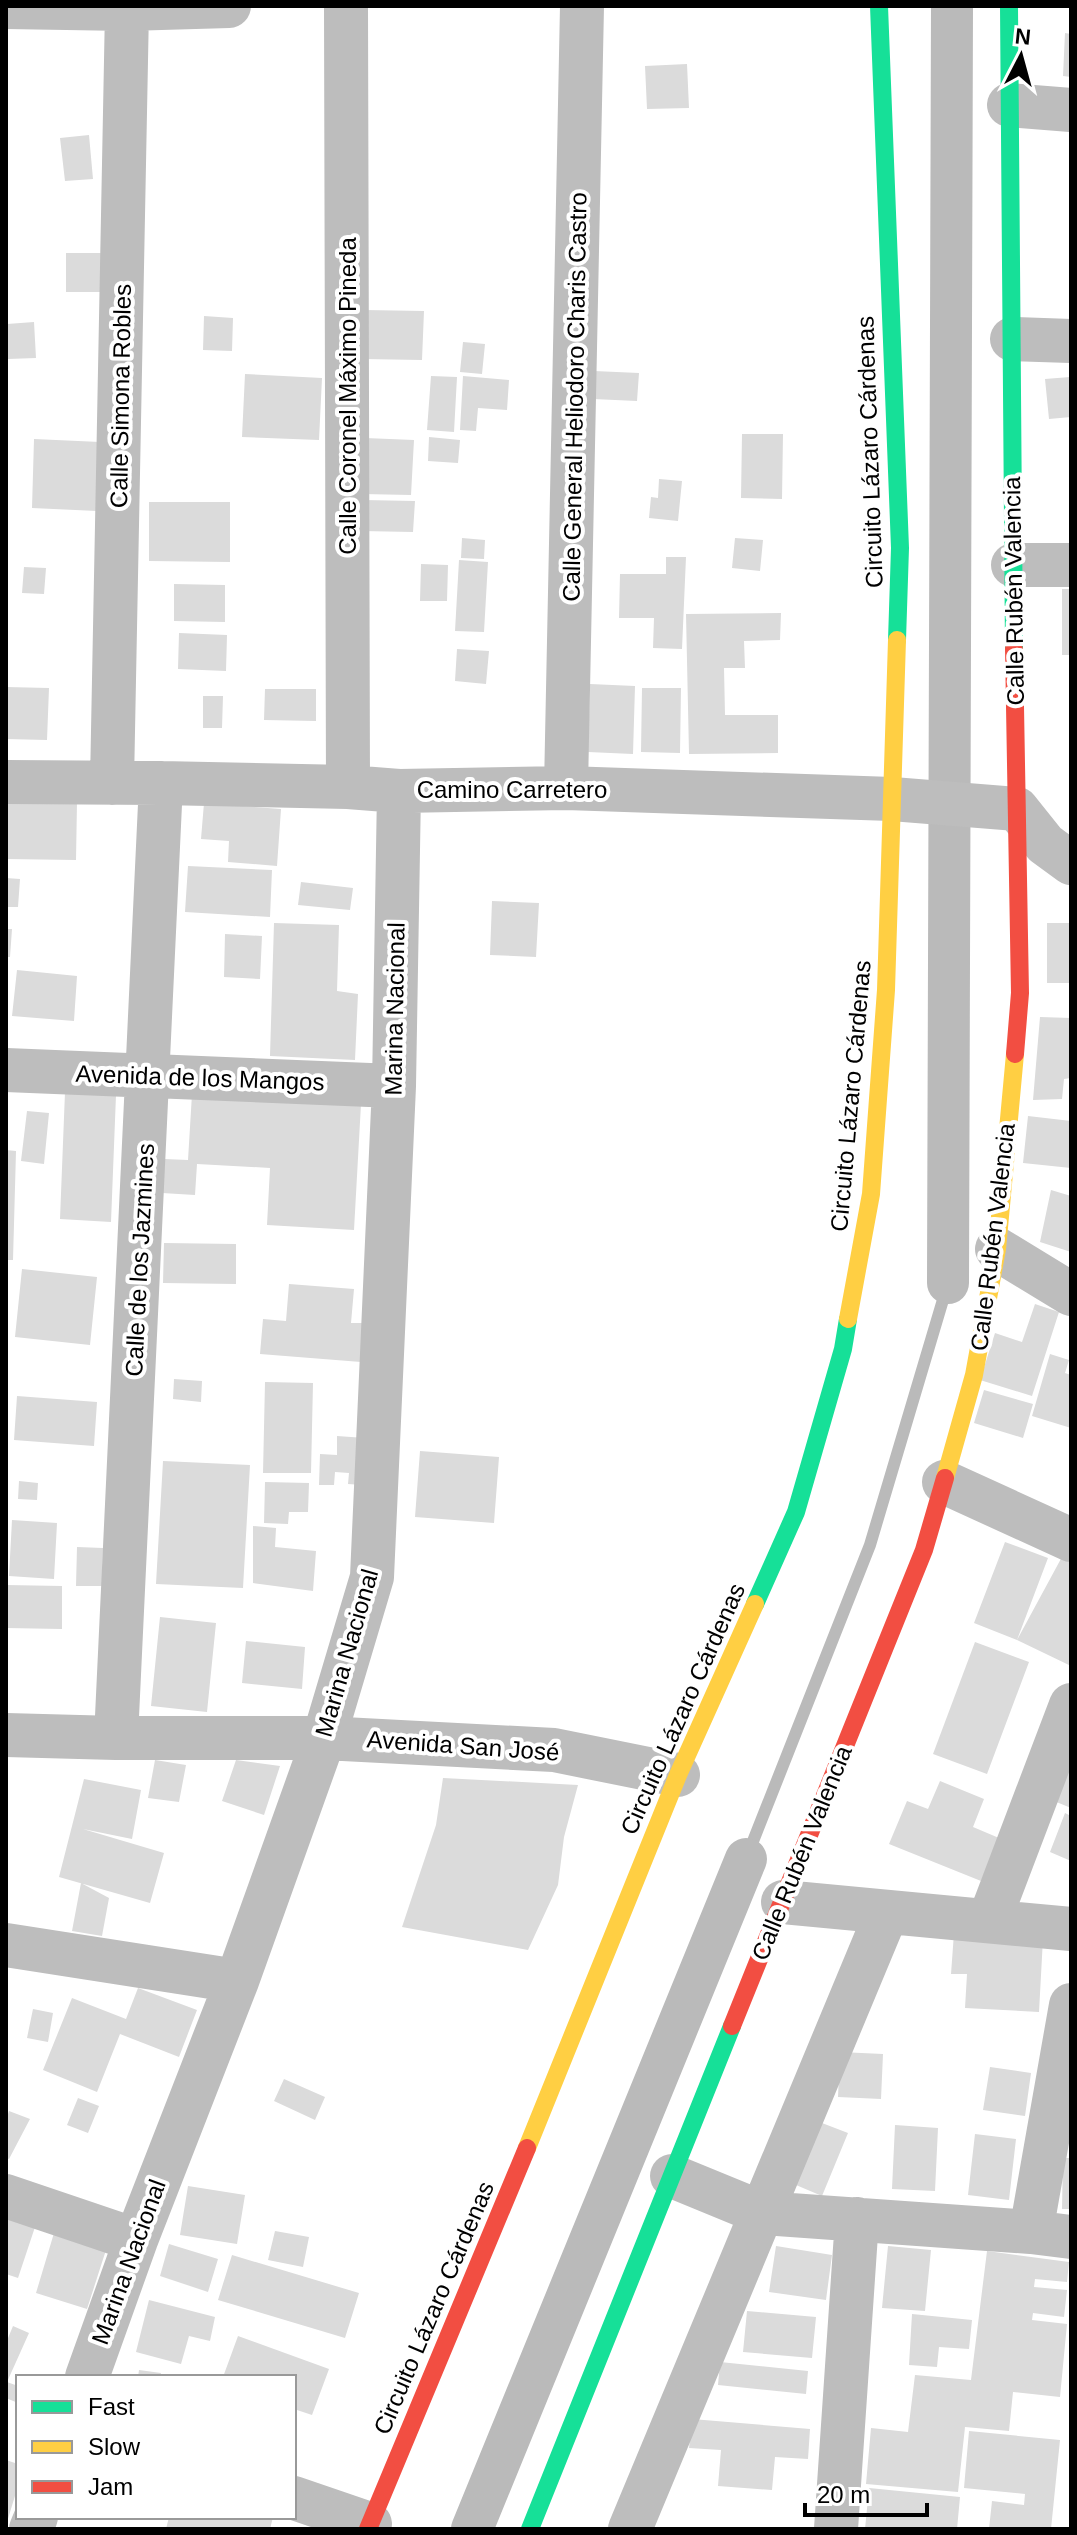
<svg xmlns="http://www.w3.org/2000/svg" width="1077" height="2535" viewBox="0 0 1077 2535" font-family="Arial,sans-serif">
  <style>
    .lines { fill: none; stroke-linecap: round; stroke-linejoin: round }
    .stream { stroke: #bababa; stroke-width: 12 }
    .canal { stroke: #bababa; stroke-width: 42 }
    .building { fill: #dbdbdb }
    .street { stroke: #bdbdbd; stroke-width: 44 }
    .fast { stroke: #16e098; stroke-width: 18 }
    .slow { stroke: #ffcf43; stroke-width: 18 }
    .jam { stroke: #f24e42; stroke-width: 18 }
    .labels { text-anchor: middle; stroke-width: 8; stroke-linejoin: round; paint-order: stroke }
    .street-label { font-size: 24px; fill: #000; stroke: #fff }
  </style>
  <rect width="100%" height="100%" fill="#fff"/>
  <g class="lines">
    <path class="stream" d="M746,1859L870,1545L948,1283"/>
    <path class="canal" d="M948,1283L952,6
      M472,2529L746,1859"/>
  </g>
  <path class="building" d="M1065,33L1071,34V77L1063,76Z
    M687,64L689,108L647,109L645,66Z
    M89,135L93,179L65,181L60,138Z
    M66,253H101V292H66Z
    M364,310L424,311L422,360L363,359Z
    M204,316L233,318L232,351L203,350Z
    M34,322L36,358L8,359L7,324Z
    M463,342L485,344L482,374L460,372Z
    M594,371L639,373L637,401L593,399Z
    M245,374L322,378L319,440L242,437Z
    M431,376L457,377L454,432L427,430Z
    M463,376L509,380L507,410L478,408L476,431L460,430Z
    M1070,377L1071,417L1049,419L1045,379Z
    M742,434H783L782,499L741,498Z
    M429,437L460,440L458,463L428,461Z
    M365,438L414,440L411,495L362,494Z
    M34,439L100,442L97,511L32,508Z
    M659,479L682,481L678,521L649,518L651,497L658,498Z
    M363,500L415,501L413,532L361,531Z
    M149,502H230V562L149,561Z
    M462,538L485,540L484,559L461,558Z
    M735,538L763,540L760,571L732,568Z
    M666,557H686L682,649L653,648L654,618H619L620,574H666Z
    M459,560L488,562L484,632L455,631Z
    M421,564L448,565L447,601H420Z
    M24,567L46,568L44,594L22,593Z
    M174,584L225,585V622L174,621Z
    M1062,589H1071V655H1062Z
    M781,613L780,640L744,641L745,668H724L725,715H778V753L689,754L686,614Z
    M179,633L227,635L226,671L178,669Z
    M457,649L489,651L486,684L455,681Z
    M590,684L635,686L633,754L588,752Z
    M6,687L49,688L47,740L6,739Z
    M642,688H681L680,753L641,752Z
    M265,689H316V721L264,720Z
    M203,696H223L222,728H203Z
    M6,801L77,802L76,860L6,859Z
    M204,803L281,809L277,866L228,862L229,841L201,839Z
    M188,866L272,870L270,917L185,912Z
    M6,878L20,879L18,907H6Z
    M301,882L353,888L350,910L298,905Z
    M492,901L539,903L536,957L490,955Z
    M274,923L339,925L337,991L358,994L355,1060L270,1056Z
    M1047,923H1071V983H1047Z
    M6,929H12L10,957H6Z
    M225,934L262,936L260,979L224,977Z
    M17,970L77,976L74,1021L12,1016Z
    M1040,1017L1071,1018V1078L1064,1079L1062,1099L1033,1100Z
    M65,1092L116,1095L111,1222L60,1219Z
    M192,1094L361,1104L354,1230L267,1225L270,1168L197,1164L195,1195L162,1193L164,1159L188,1160Z
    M27,1111L49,1113L44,1164L21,1161Z
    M1028,1116L1071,1121V1168L1023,1163Z
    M6,1150L16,1151L13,1260H6Z
    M1051,1190L1071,1196V1252L1040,1242Z
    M164,1243L236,1244V1284L163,1283Z
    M22,1269L97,1277L90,1345L15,1337Z
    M289,1284L354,1289L351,1323H364L361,1362L260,1354L263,1319L286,1321Z
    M1035,1304L1059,1312L1032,1396L980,1380L995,1333L1022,1342Z
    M1050,1354L1069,1360L1065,1373L1071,1375V1428L1032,1416Z
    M174,1379L202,1381L201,1402L173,1399Z
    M265,1382L313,1383L311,1473H263Z
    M984,1390L1033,1404L1023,1438L974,1423Z
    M17,1396L97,1402L94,1446L14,1440Z
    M337,1436L365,1438L362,1485L348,1484L349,1473L335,1472L334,1485H319L320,1454L337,1455Z
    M420,1451L499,1457L494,1523L415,1517Z
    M163,1461L250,1465L243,1588L156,1584Z
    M19,1481L38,1483L37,1500L18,1499Z
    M265,1482L309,1483L308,1512H289L288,1524L264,1523Z
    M12,1520L57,1523L54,1579L9,1576Z
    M253,1526L276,1528L275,1547L316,1551L313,1591L253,1583Z
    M1005,1542L1048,1558L1017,1640L974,1623Z
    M77,1547L103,1548L102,1586H76Z
    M1063,1555L1071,1558V1666L1017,1640Z
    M6,1585L62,1586V1629L6,1628Z
    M160,1617L216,1623L207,1712L151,1706Z
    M246,1641L305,1647L302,1689L242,1683Z
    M975,1642L1029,1662L987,1774L933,1754Z
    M155,1760L186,1765L179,1802L148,1798Z
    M236,1760L280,1766L264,1815L222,1801Z
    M1071,1762V1808L1054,1801Z
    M443,1778L578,1785L564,1837L558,1885L528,1950L402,1927L436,1825Z
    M84,1779L141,1790L132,1839L83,1829L164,1853L150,1903L59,1877Z
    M940,1781L984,1799L973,1827L999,1838L981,1881L889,1844L907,1801L928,1809Z
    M1065,1813L1071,1816V1861L1050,1852Z
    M81,1883L109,1898L102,1936L72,1931Z
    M954,1933L1043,1938L1039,2012L965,2008L967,1974H951Z
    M138,1988L197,2010L179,2057L120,2034L97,2092L43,2070L72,1998L126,2019Z
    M33,2009L53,2013L48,2042L27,2038Z
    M840,2052L883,2054L881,2099L838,2097Z
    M990,2067L1031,2073L1025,2116L983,2110Z
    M284,2079L325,2097L315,2120L274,2101Z
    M78,2098L99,2106L88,2133L67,2125Z
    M9,2111L30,2119L9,2159L6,2158V2120Z
    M822,2123L848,2133L822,2196L796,2185Z
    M895,2125L938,2128L935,2191L892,2189Z
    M975,2134L1016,2139L1009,2200L968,2195Z
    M1063,2158H1071V2209H1062Z
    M188,2186L245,2195L237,2244L180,2235Z
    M6,2214L36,2224L18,2278L6,2274Z
    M275,2231L309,2237L303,2267L268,2260Z
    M54,2233L106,2250L87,2309L36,2293Z
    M169,2244L218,2259L208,2292L160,2276Z
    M776,2246L832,2255L826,2300L769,2292Z
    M888,2246L931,2250L925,2311L882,2308Z
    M987,2251L1069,2262L1067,2282L1035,2279L1034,2287L1067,2290L1064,2317L1033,2313L1032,2320L1067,2324L1060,2397L1013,2392L1009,2431L965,2427L958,2492L866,2484L871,2428L908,2432L915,2375L971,2380Z
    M232,2255L359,2293L345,2338L218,2300Z
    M149,2300L215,2317L210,2341L189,2336L181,2364L136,2352Z
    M747,2311L816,2317L812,2358L743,2352Z
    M912,2314L972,2320L969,2349L939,2347L937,2367L909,2365Z
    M13,2326L29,2333L7,2382L18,2386V2403L6,2398V2343Z
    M238,2336L329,2369L312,2415L294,2409V2377H223Z
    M720,2362L808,2371L806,2394L718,2385Z
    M139,2370L161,2373L160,2377H138Z
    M692,2419L810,2429L808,2459L775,2457L772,2490L718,2486L721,2450L689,2448Z
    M969,2431L1060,2440L1051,2529H989L992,2501L1024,2505L1025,2494L964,2488Z
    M6,2460L18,2464V2486L7,2522Z
    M869,2488L960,2497L957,2529H865Z
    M169,2517H273L270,2529H166Z"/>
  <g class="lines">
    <path class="street" d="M346,6L348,787
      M6,7L127,9L229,6
      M1009,105L1071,110
      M1012,339L1071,341
      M1013,565H1071
      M6,782L161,783L348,787L399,791L566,788L892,799L1017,809L1045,844L1071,863
      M112,783L127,9
      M566,788L582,6
      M6,1070L394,1086
      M997,1249L1071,1294
      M944,1482L1071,1540
      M6,1735L116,1738H324L554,1750L678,1775
      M116,1738L161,783
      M783,1902L1071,1929
      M989,1921L1071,1705
      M6,1945L237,1981
      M672,2176L762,2213L1031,2232L1071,2237
      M6,2196L136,2240
      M1031,2232L1071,2005
      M87,2377L136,2240L237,1981L324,1738L372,1577L394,1086L399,791
      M294,2498L370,2524
      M31,2529L36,2517
      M630,2529L887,1912
      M836,2529L857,2219"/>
    <path class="fast" d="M879,6L900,548L897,640
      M1009,6L1014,649
      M755,1604L796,1512L843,1349L848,1319
      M530,2529L732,2026"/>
    <path class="slow" d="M848,1319L871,1194L886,990L897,640
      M945,1478L974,1375L997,1249L1015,1054
      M527,2148L678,1775L755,1604"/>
    <path class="jam" d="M1014,649L1020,993L1015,1054
      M732,2026L924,1550L945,1478
      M368,2529L527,2148"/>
  </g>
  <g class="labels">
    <g class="street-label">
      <text transform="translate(121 396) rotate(-89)" y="8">Calle Simona Robles</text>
      <text transform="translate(348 396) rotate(-90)" y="8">Calle Coronel Máximo Pineda</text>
      <text transform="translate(575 397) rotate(-89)" y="8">Calle General Heliodoro Charis Castro</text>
      <text transform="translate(870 452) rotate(-92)" y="8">Circuito Lázaro Cárdenas</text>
      <text transform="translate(1014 591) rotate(-91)" y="8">Calle Rubén Valencia</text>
      <text x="512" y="798">Camino Carretero</text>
      <text transform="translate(395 1009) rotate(-89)" y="8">Marina Nacional</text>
      <text transform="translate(200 1078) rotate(2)" y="8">Avenida de los Mangos</text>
      <text transform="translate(851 1096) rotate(-85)" y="8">Circuito Lázaro Cárdenas</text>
      <text transform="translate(993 1237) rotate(-83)" y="8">Calle Rubén Valencia</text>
      <text transform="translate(140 1260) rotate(-87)" y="8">Calle de los Jazmines</text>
      <text transform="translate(347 1653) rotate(-74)" y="8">Marina Nacional</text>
      <text transform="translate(683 1709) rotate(-66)" y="8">Circuito Lázaro Cárdenas</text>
      <text transform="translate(463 1746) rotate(4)" y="8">Avenida San José</text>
      <text transform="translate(802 1853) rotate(-68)" y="8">Calle Rubén Valencia</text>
      <text transform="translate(129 2262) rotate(-70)" y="8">Marina Nacional</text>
      <text transform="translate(434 2308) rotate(-67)" y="8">Circuito Lázaro Cárdenas</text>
    </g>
  </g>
  <rect width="1077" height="2535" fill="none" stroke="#000000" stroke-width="16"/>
  <rect x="16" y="2375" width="280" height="144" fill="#ffffff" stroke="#999999" stroke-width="2"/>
  <rect x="32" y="2401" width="40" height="12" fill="#16e098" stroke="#999999" stroke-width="2"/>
  <text x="88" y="2415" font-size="24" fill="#000000">Fast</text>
  <rect x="32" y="2441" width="40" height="12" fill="#ffcf43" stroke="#999999" stroke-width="2"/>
  <text x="88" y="2455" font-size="24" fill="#000000">Slow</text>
  <rect x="32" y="2481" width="40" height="12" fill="#f24e42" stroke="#999999" stroke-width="2"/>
  <text x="88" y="2495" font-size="24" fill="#000000">Jam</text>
  <g transform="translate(1021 56) rotate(6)" stroke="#ffffff" stroke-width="6" paint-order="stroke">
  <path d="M0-6L14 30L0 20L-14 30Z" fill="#000000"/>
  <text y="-12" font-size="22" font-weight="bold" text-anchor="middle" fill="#000000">N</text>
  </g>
  <path d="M805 2503v12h122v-12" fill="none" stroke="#000000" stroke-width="4"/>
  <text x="817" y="2503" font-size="24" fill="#000000" stroke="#ffffff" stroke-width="6" paint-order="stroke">20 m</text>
</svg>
